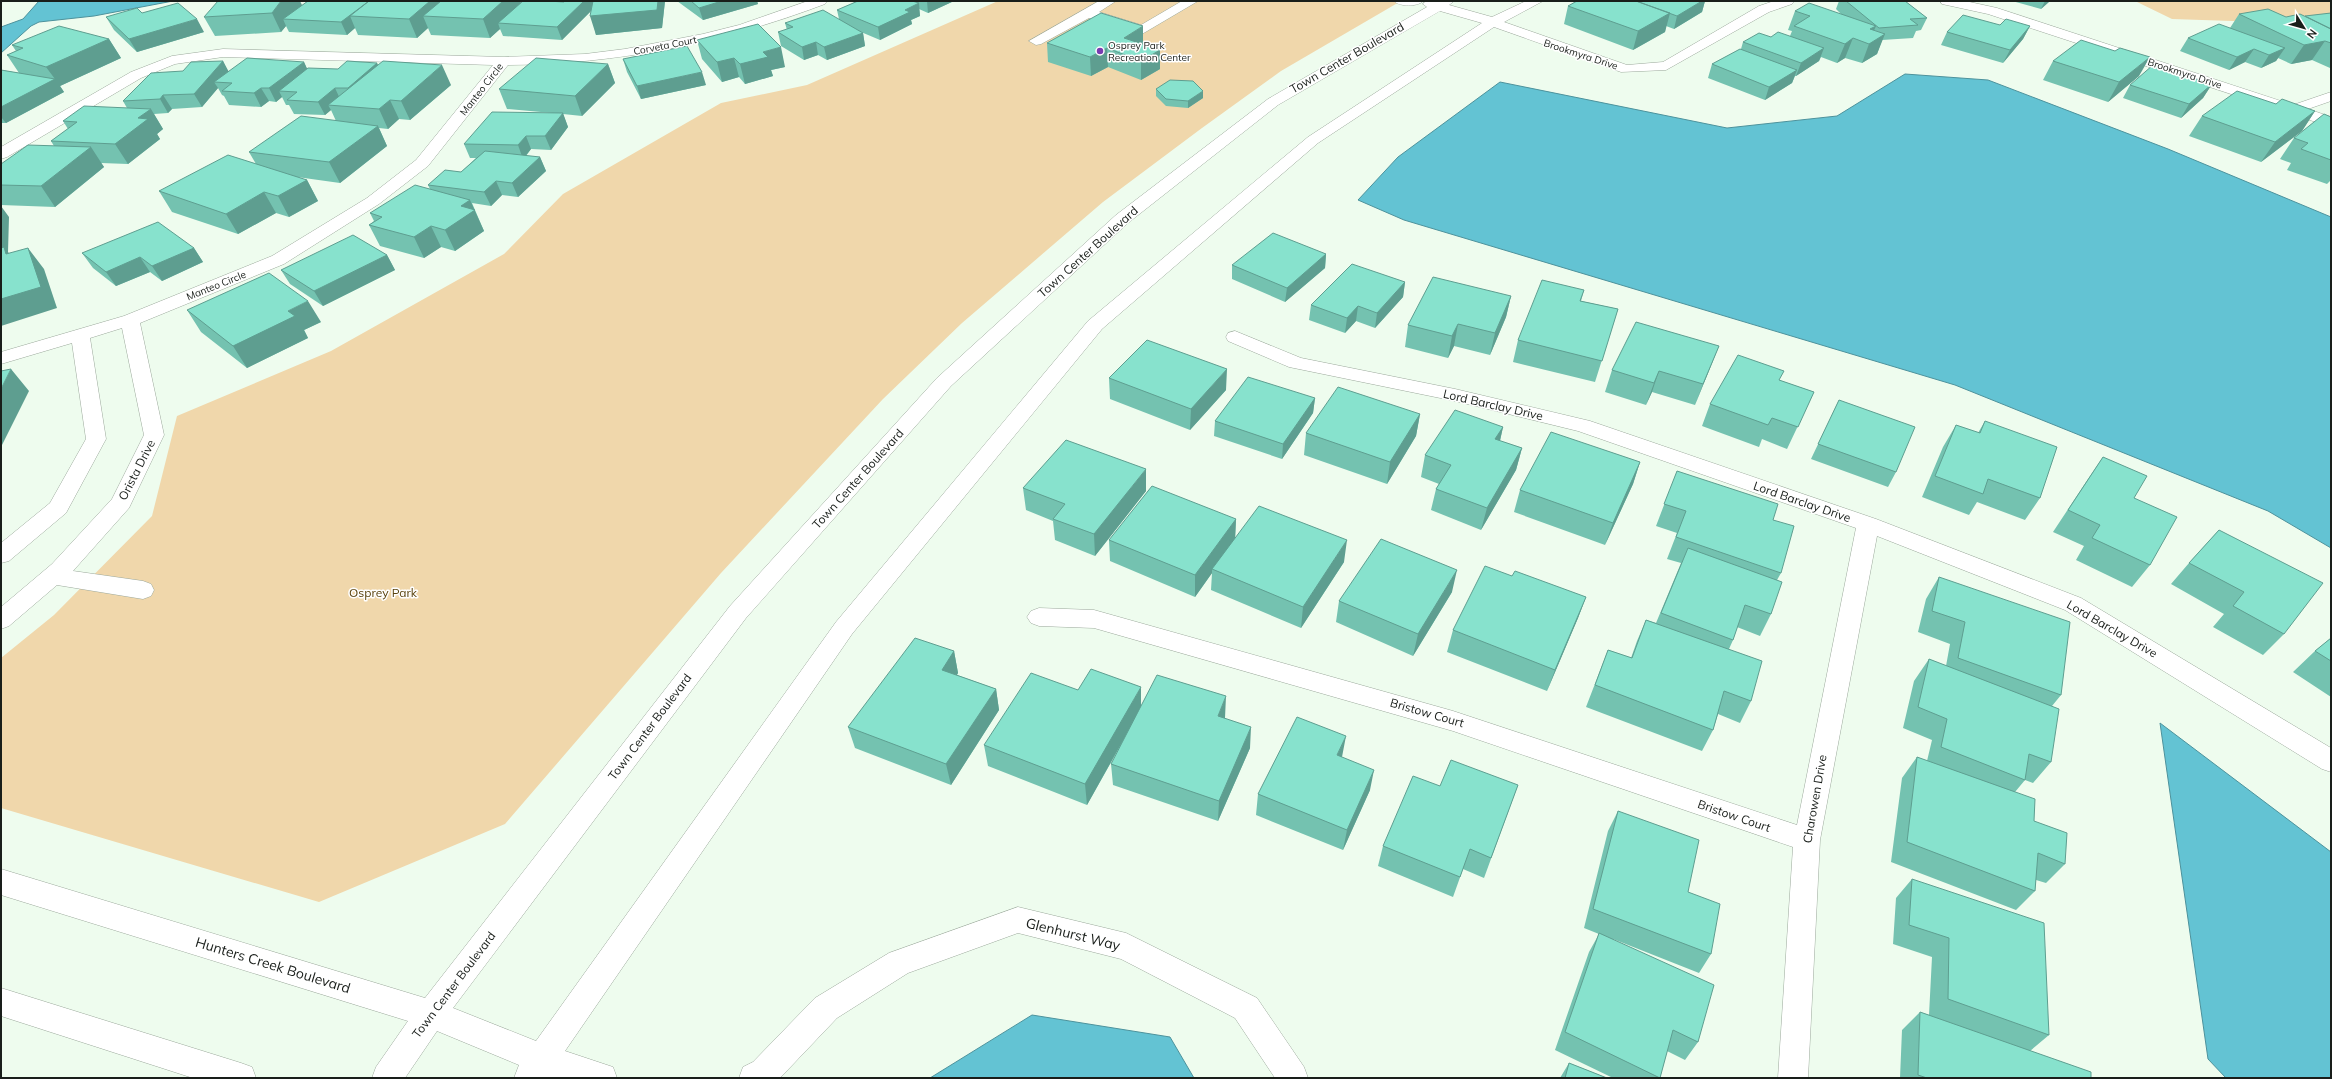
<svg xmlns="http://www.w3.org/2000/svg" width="2332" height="1079" viewBox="0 0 2332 1079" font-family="Mulish,sans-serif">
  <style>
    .green { fill: #f0d7ab }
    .water { fill: #63c3d3; stroke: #4d929c }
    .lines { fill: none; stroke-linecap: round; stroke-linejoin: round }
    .minor-casing { stroke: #9ca99c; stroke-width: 1 }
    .minor { fill: #fff; fill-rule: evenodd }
    .wall { fill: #74c2b0 }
    .shaded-wall { fill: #5e9e90 }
    .building { fill: #87e2cd; stroke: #5e9e90 }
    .poi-dot { fill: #783bb0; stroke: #fff; stroke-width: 1.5 }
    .labels { text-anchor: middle; stroke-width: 3; stroke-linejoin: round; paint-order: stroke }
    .far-street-label { font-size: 10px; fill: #191e1a; stroke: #fff }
    .far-poi-label { font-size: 10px; fill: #191e1a; stroke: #fff; text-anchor: start }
    .street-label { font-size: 12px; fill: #191e1a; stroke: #fff }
    .park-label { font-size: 12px; fill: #5a430e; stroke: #fff }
    .near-street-label { font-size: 14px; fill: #191e1a; stroke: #fff }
  </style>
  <rect width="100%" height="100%" fill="#eefcee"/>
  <path class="green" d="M998,1H1401L1281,71L1202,128L1103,202L962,323L883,399L721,573L505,824L319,902L1,808V658L54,615L152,516L177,416L331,351L504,254L563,194L721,103L807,85Z
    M2135,1H2331V15L2263,22L2172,19Z"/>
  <path class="water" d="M39,1H173L94,16L39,22L31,26L1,53V27L23,19Z
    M1905,74L1988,80L2168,149L2331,217V548L2268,511L1955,385L1404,220L1358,200L1398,157L1500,82L1727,128L1837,116Z
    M2160,723L2331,852V1078H2226L2208,1059Z
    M1032,1015L1170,1037L1194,1078H930Z"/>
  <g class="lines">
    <defs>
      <path id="minor" d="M808,1H827L825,4C722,43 618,64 508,65L428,166L379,204L284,264L140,323L164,435L129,508L73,571L143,581L151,584L154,590L151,596L143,599L57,585L9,626L1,629V607L52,564L112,499L144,435L122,328L90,338L106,439L66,513L9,561L1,563V543L50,503L86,439L72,343L1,364V352L124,316L272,256L367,198L416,160L493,65L223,57L175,64L141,78L7,157L1,159V147L131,72L172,56L223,49L504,57L585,54L625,49L703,34L739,25Z
        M1099,1H1116L1099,12L1141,25L1182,1H1198L1142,34L1089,18L1041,44L1036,45L1029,41Z
        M1394,1H1423C1418,7 1399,7 1394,1Z
        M1426,1H1454L1449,5L1492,17L1526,1H1543L1504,22L1627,65L1663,62L1759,6L1774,1H1794L1792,4L1769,12L1666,70L1621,72L1494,27L1318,143L1102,329L852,634L565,1051L613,1067L617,1078H514L519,1065L437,1031L405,1078H372L376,1067L408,1021L1,895V869L425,998L730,606L937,378L1116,215L1268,99L1427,7L1423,4ZM1440,11L1482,23L1308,137L1088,321L836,622L536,1041L453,1008L746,618L951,386L1128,223L1278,105Z
        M1940,1H1965L1997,8L2293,105L2331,92V101L2308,109L2331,117V127L1988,14L1942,4Z
        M1235,331L1301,358L1455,389L1590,421L1876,519L2081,598L2331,748V772L2322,769L2065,610L1877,536L1820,840L1808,1078H1778L1793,847L1453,731L1094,628L1039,626L1031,623L1027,617L1031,611L1039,608L1094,610L1453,711L1797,825L1856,528L1578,431L1455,401L1289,367L1228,341L1226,337L1228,333Z
        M1018,907L1126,933L1257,998L1304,1067L1308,1078H1275L1235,1018L1121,959L1018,933L908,973L837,1018L780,1078H739L743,1067L753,1062L815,998L889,953Z
        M1,988L241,1063L252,1067L256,1078H193L1,1016Z"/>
    </defs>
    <use href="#minor" class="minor-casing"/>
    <use href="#minor" class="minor"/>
  </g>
  <path class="wall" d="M308,1H520L521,3L564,2L565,1H665L662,28L596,35L591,11L562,40L503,36L500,29L490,38L431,35L428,28L417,38L358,35L355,28L347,35L289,32L286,26L281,32L215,36L204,17L302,5L301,6Z
    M677,1H757L758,4L703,20Z
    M853,1H954L928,13L919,9L920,16L911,20L912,24L880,40L861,32L863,33L865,46L827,60L818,55L804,60L781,46L778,32L787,30L785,23L839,19L837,10L854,3Z
    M1577,1H1705L1702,12L1674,29L1666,26L1665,32L1633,50L1564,24L1568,6Z
    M1839,1H1905L1927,18L1921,30L1916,31L1913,38L1882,40L1877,54L1862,63L1845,58L1837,63L1821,57L1819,61L1796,76H1795L1792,83L1765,100L1708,78L1712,64L1741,49L1743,42L1771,37L1790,36L1792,31L1788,30L1795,11L1841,14L1836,9Z
    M2012,1H2050L2041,9Z
    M142,13L204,32L137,52L114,30L106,17Z
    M2331,13V68H2330L2312,60L2291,64L2278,58L2276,61L2261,68L2245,62L2229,70L2180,51L2188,38L2230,28L2239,14L2286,17H2305Z
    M2000,25L2030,26L2023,39L2003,63L1941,45L1947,32Z
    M109,39L121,58L60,86L64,92L6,123H1V70L19,73L7,55L16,51L12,45Z
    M697,40L785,67L771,70L773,76L745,84L739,77L722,82L702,59Z
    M1047,43L1143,44L1160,69L1141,80L1108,67L1091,76L1048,62Z
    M2115,51L2139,76L2108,102L2043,80L2053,61Z
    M623,59L706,85L641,99L627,72Z
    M223,61L228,72L304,62L307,69H338L377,63L378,65L451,85L410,120L399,119L388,129L379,128L387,146L340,183L297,177L307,180L318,201L289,217L276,213L238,234L172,212L159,191L256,164L249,152L336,121L331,110L325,115L294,114L289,105H286L282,97L276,102L269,101L261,107L229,105L224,96L222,95L218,88L202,107L172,109L168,113L154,114L163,129L157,134L160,139L128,164L101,163L104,167L55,207L1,205V164L54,146L51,141L68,129L63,121L127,108L123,101L183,71Z
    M608,64L615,83L582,116L563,114L568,127L551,150L531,149L526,156L540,157L546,171L518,197L502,195L491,206L472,203L484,231L455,251L441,247L424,258L380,246L369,225L374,221L370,213L430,189L428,185L461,172L476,158H470L464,144L552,113L507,109L499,89Z
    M2212,84L2203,98L2181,118L2123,98L2130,85Z
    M1156,89L1203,98L1188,108L1166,106L1156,96Z
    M2276,104L2315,111L2302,131L2261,162L2189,136L2202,116Z
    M2331,117V180L2327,184L2287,170L2291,163L2280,159L2294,138Z
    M194,248L203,262L162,281L150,272L116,286L93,268L82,253Z
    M1326,254L1325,268L1285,302L1232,279V265Z
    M387,255L395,270L323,306L290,284L281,270Z
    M1405,282L1403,297L1375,328L1356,321L1345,333L1309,320L1311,305Z
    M1584,290L1581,301L1618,309L1595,382L1513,362L1518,340Z
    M1511,296L1506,317L1490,355L1454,346L1448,358L1405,347L1408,325Z
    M187,310L321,322L304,330L308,338L247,368L201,332Z
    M1719,346L1695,405L1652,392L1646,405L1605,392L1612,370Z
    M1109,378L1226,390L1190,430L1110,399Z
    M1779,380L1814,392L1787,449L1762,439L1759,447L1702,426L1710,404Z
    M1315,398L1313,413L1282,459L1214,436L1215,421Z
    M1839,400L1896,472L1888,487L1811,459Z
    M1420,414L1416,436L1387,484L1304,455L1306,433Z
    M1985,421L2040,498L2025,520L1977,502L1969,515L1922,497L1943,447L1956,425L1978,433Z
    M1503,427L1500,441L1522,448L1516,470L1481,530L1431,510L1436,489L1439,484L1421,477L1425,455Z
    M2103,457L2134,498L2150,565L2132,587L2076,560L2084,546L2053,532L2088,479Z
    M1640,462L1633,484L1605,545L1514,512L1520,490Z
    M1677,471L1773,520L1781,573L1777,580L1771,614L1760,636L1737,627L1733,640L1729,649L1751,701L1740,723L1718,714L1713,730L1702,751L1586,707L1608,650L1631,658L1637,641L1646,620L1656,623L1681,563L1667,559L1677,533L1656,526Z
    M1023,488L1146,491L1095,556L1055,540L1053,521L1026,510Z
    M1236,519L1235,538L1344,562L1301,628L1211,590L1212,573L1195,597L1110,561L1109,540Z
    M2219,530L2284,634L2263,655L2213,627L2224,614L2171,584L2189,563Z
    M1512,576L1586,597L1578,618L1547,691L1447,652L1453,630Z
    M1939,577L2061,695L2052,706L2051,762L2033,783L2025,780L2015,792L2034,821L2065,864L2046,883L2036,880L2035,891L2016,910L1891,862L1902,778L1917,757L1927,761L1932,740L1903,728L1914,681L1929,659L1946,666L1950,644L1918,632L1926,599Z
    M1452,592L1413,656L1336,622L1339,601Z
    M2331,638V697L2293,672L2315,651Z
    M954,651L958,673L957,675L996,689L999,710L951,785L855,748L848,727Z
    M1078,690L1141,706L1225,718L1250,748L1218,821L1113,785L1111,764L1127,734L1087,805L988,766L984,745Z
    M1342,757L1370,790L1343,850L1256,815L1258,794Z
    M1518,785L1484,878L1463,869L1453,897L1378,866L1383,846L1440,786Z
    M1618,811L1688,892L1711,954L1699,973L1613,939L1698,1042L1685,1060L1667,1051L1660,1078H1613L1555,1050L1589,952L1599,934L1584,928L1608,831Z
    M1912,879L2049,1035L2030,1051L2091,1078H1900L1902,1030L1920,1012L1929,1015L1932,957L1893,944L1896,898Z
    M1569,1063L1607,1078H1560Z"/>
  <path class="shaded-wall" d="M281,1H300L302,5L291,19H283L286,26L281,32L272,13Z
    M369,1L350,16L355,28L347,35L341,22Z
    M430,1H448L423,16L428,28L417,38L409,19Z
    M503,1H520L523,8L498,23L500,29L490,38L483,19Z
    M584,1H595L597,5L562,40L557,27Z
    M658,1H665L662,28L596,35L590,16Z
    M722,1H757L758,4L703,20L699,8Z
    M927,1H954L928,13Z
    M1702,1H1705L1702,12L1674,29L1677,16Z
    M2045,1H2050L2041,9Z
    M919,3L920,16L911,20L912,24L880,40L878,27L905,10Z
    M1670,13L1665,32L1633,50L1638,31Z
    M197,19L204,32L137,52L129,39Z
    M1143,26V45L1124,38Z
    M1876,26L1868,44L1870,29Z
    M2030,26L2023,39L2003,63L2010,50Z
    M863,33L865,46L827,60L824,47Z
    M1885,34L1877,54L1862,63L1869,44Z
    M1853,38L1845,58L1837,63L1845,44Z
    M109,39L121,58L60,86L64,92L6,123L1,117V107L55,79L46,67Z
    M2325,41L2312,60L2291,64L2304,45Z
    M816,42L818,55L804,60L802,47Z
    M781,47L785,67L771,70L773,76L745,84L740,64L763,52Z
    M1107,48L1108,67L1091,76L1090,57Z
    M1824,48L1819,61L1796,76L1801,63Z
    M2285,48L2276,61L2261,68L2269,55Z
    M2254,49L2245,62L2229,70L2237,57Z
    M1160,50V69L1141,80V61Z
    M2150,57L2139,76L2108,102L2119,82Z
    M734,58L739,77L722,82L717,62Z
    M223,61L230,74L214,82L218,88L202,107L194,94Z
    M304,62L310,75L279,91L282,97L276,102L269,88Z
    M377,63L383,76L348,88Z
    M608,64L615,83L582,116L575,96Z
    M442,65L451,85L410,120L401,101Z
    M1797,70L1792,83L1765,100L1769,87Z
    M702,72L706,85L641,99L637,86Z
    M2212,84L2203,98L2181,118L2189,104Z
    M261,88L269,101L261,107L254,93Z
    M335,88L341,101L328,105L331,110L325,115L318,102Z
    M1203,91V98L1188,108V101Z
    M163,95L172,109L168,113L160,99Z
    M390,100L399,119L388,129L379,109Z
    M151,109L163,129L157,134L160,139L128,164L115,144L138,118Z
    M2315,111L2302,131L2261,162L2275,142Z
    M563,113L568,127L551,150L545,136Z
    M378,126L387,146L340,183L329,162Z
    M526,136L531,149L523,159L518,145Z
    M91,147L104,167L55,207L41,186Z
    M540,157L546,171L518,197L512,183Z
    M307,180L318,201L289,217L278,196Z
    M496,181L502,195L491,206L484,192Z
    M264,192L276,213L238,234L226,214Z
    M470,200L484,231L455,251L445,230L461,206Z
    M1,206L9,217L8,252L20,268L1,254Z
    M431,226L441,247L424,258L414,237Z
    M28,248L44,269L57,308L1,326V299Z
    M194,248L203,262L162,281L152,266Z
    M1326,254L1325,268L1285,302L1287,288Z
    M387,255L395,270L323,306L314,291Z
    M140,257L150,272L116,286L106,272Z
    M1405,282L1403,297L1375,328L1377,313Z
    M1511,296L1506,317L1490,355L1495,333Z
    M308,301L321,322L304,330L308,338L247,368L233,346L288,311Z
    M1358,306L1356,321L1345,333L1347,318Z
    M1458,324L1454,346L1448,358L1452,336Z
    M1719,346L1710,368L1695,405L1703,384Z
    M11,369L29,391L1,447V389Z
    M1227,369L1226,390L1190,430L1191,409Z
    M1659,371L1652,392L1646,405L1654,383Z
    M1315,398L1313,413L1282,459L1283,444Z
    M1420,414L1416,436L1387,484L1390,462Z
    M1503,427L1498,449L1495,439Z
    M1522,448L1516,470L1481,530L1487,508Z
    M1640,462L1633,484L1605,545L1613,523Z
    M1146,469V491L1095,556L1094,534Z
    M1236,519L1235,541L1212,569V573L1195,597V575Z
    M1347,540L1344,562L1301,628L1303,607Z
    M1457,570L1452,592L1413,656L1418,634Z
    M1586,597L1578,618L1547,691L1555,670Z
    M954,651L958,673L946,691L942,670Z
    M1141,687V708L1087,805L1085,784Z
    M996,689L999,710L951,785L946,764Z
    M1226,696L1225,718L1217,737L1218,716Z
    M1251,727L1250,748L1218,821L1219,801Z
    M1346,736L1342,757L1334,776L1337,755Z
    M1374,770L1370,790L1343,850L1347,830Z"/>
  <path class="building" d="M218,1H281L272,13L204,17Z
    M308,1H369L341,22L283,19Z
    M369,1H430L409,19L350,16Z
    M441,1H503L483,19L423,16Z
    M523,1H548L564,2L565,1H584L557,27L498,23Z
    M593,1H658L657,10L590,16Z
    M691,1H722L699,8Z
    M858,1H912L919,3L905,10L910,12L878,27L837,10Z
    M1577,1H1636L1670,13L1638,31L1568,6Z
    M1636,1H1702L1677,16Z
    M1846,1H1905L1927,18L1910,19L1918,25L1879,28Z
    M178,3L197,19L129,39L106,17L137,8L142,13Z
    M1809,3L1876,26L1870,29L1885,34L1869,44L1853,38L1845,44L1794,26L1810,16L1795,11Z
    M2268,9L2286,17L2300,14L2331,29V43L2325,41L2304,45L2239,14Z
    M823,10L863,33L824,47L816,42L802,47L778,32L793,27L785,23Z
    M1101,13L1143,26L1124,38L1160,50L1141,61L1107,48L1090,57L1047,43Z
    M2331,13V29L2305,16Z
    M1963,15L2000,25L2006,19L2030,26L2010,50L1947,32Z
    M758,24L781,47L763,52L768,57L740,64L734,58L717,62L697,40Z
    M2219,24L2285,48L2269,55L2254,49L2237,57L2188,38Z
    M59,26L109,39L46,67L7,55L23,48L12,45Z
    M1778,32L1824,48L1801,63L1743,42L1759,33L1771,37Z
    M2081,40L2115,51L2120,48L2150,57L2119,82L2053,61Z
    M687,46L702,72L637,86L623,59Z
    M1740,49L1797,70L1769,87L1712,64Z
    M247,58L304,62L269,88H261L254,93L222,91L232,83L214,82Z
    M536,58L608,64L575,96L499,89Z
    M223,61L194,94L163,95L160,99L123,101L151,73L183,71L191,62Z
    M347,61L377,63L348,88H335L318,102L287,100L297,92L279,91L308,68L338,69Z
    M383,61L442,65L401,101L390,100L379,109L328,105Z
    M2153,65L2212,84L2189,104L2130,85Z
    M1,70L55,79L1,107Z
    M1170,80L1193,81L1203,91L1188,101L1166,99L1156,89Z
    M2237,91L2276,104L2282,99L2315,111L2275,142L2202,116Z
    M84,106L151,109L138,118L148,119L115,144L51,141L77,122L63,121Z
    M492,112L563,113L545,136H526L518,145L464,144Z
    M2324,114L2331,117V160L2301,149L2308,143L2294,138Z
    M301,116L378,126L329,162L249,152Z
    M28,145L91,147L41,186L1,185V164Z
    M485,151L540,157L512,183L496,181L484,192L428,185L445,170L461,172Z
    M228,155L307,180L278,196L264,192L226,214L159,191Z
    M415,185L470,200L461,206L475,210L445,230L431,226L414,237L369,225L382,217L370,213Z
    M158,222L194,248L152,266L140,257L106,272L82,253Z
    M1273,233L1326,254L1287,288L1232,265Z
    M353,235L387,255L314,291L281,270Z
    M4,247L6,254L28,248L41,287L1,299V248Z
    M1352,264L1405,282L1377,313L1358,306L1347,318L1311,305Z
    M269,273L308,301L288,311L295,316L233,346L187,310Z
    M1433,277L1511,296L1495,333L1458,324L1452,336L1408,325Z
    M1542,280L1584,290L1580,301L1618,309L1602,361L1518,340Z
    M1636,322L1719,346L1703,384L1659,371L1654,383L1612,370Z
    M1147,340L1227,369L1191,409L1109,378Z
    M1738,355L1784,371L1779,380L1814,392L1798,427L1772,418L1768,425L1710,404Z
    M11,369L1,389V371Z
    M1248,377L1315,398L1283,444L1215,421Z
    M1338,387L1420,414L1390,462L1306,433Z
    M1839,400L1915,427L1896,472L1818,444Z
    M1455,410L1503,427L1495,439L1522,448L1487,508L1436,489L1451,465L1425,455Z
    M1985,421L2057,447L2040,498L1988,479L1983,494L1935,476L1956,425L1980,433Z
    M1551,432L1640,462L1613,523L1520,490Z
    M1066,440L1146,469L1094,534L1053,519L1065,504L1023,488Z
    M2103,457L2147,476L2134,498L2177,517L2150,565L2092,538L2100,525L2068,510Z
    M1677,471L1778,504L1773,520L1794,526L1781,573L1676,537L1686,511L1664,504Z
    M1152,486L1236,519L1195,575L1109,540Z
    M1259,506L1347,540L1303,607L1212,569Z
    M2219,530L2323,583L2284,634L2233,606L2244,592L2189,563Z
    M1381,539L1457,570L1418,634L1339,601Z
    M1688,548L1782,582L1771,614L1745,605L1733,640L1661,613Z
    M1485,566L1512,576L1515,571L1586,597L1555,670L1453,630Z
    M1939,577L2070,622L2061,695L1958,658L1965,622L1932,611Z
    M1646,620L1762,661L1751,701L1724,691L1713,730L1595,685L1608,650L1632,658Z
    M915,638L954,651L942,670L996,689L946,764L848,727Z
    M2331,638V661L2315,651Z
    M1929,659L2059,709L2051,762L2029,754L2025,780L1941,747L1947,719L1918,707Z
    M1091,669L1141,687L1085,784L984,745L1031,673L1078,690Z
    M1157,675L1226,696L1218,716L1251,727L1219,801L1111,764Z
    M1297,717L1346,736L1337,755L1374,770L1347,830L1258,794Z
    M1917,757L2035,799L2034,821L2067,833L2065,864L2038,853L2035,891L1907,842Z
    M1451,760L1518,785L1491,858L1470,849L1460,877L1383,846L1413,776L1440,786Z
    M1618,811L1699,840L1688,892L1720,904L1711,954L1593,909Z
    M1912,879L2044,923L2049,1035L1948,999L1949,938L1909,925Z
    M1599,933L1714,985L1698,1042L1673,1030L1660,1078L1565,1032Z
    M1920,1012L2091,1072V1078H1927L1918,1075Z
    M1569,1063L1607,1078H1565Z"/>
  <circle class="poi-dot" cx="1100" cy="51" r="4"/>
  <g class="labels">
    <g class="far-street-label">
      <text transform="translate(665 45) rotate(-11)" y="4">Corveta Court</text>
      <text transform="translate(1581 54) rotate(18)" y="4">Brookmyra Drive</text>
      <text transform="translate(2185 73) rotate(18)" y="4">Brookmyra Drive</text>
      <text transform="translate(481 89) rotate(-52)" y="4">Manteo Circle</text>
      <text transform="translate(216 285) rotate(-22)" y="4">Manteo Circle</text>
    </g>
    <g class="far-poi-label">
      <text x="1108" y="49">Osprey Park<tspan x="1108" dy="12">Recreation Center</tspan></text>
    </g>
    <g class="street-label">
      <text transform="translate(1347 58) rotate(-30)" y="4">Town Center Boulevard</text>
      <text transform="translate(1088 252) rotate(-42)" y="4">Town Center Boulevard</text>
      <text transform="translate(1493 405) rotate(13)" y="4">Lord Barclay Drive</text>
      <text transform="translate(137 470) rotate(-63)" y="4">Orista Drive</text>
      <text transform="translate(858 479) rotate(-48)" y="4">Town Center Boulevard</text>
      <text transform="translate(1802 502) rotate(19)" y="4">Lord Barclay Drive</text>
      <text transform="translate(2112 629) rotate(30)" y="4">Lord Barclay Drive</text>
      <text transform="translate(1427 713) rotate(16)" y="4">Bristow Court</text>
      <text transform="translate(650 727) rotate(-53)" y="4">Town Center Boulevard</text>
      <text transform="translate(1815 799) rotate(-80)" y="4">Charowen Drive</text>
      <text transform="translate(1734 816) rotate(19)" y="4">Bristow Court</text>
      <text transform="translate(454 985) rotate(-53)" y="4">Town Center Boulevard</text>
    </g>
    <g class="park-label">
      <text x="383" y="597">Osprey Park</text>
    </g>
    <g class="near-street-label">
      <text transform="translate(1073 934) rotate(14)" y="5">Glenhurst Way</text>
      <text transform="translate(273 965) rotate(17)" y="5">Hunters Creek Boulevard</text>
    </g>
  </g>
  <rect width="2332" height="1079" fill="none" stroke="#191e1a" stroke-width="4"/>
  <g transform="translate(2304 28) rotate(127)" stroke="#ffffff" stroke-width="3" paint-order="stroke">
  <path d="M0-3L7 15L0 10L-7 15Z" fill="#191e1a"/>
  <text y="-6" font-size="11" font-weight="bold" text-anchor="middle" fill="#191e1a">N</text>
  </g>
</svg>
